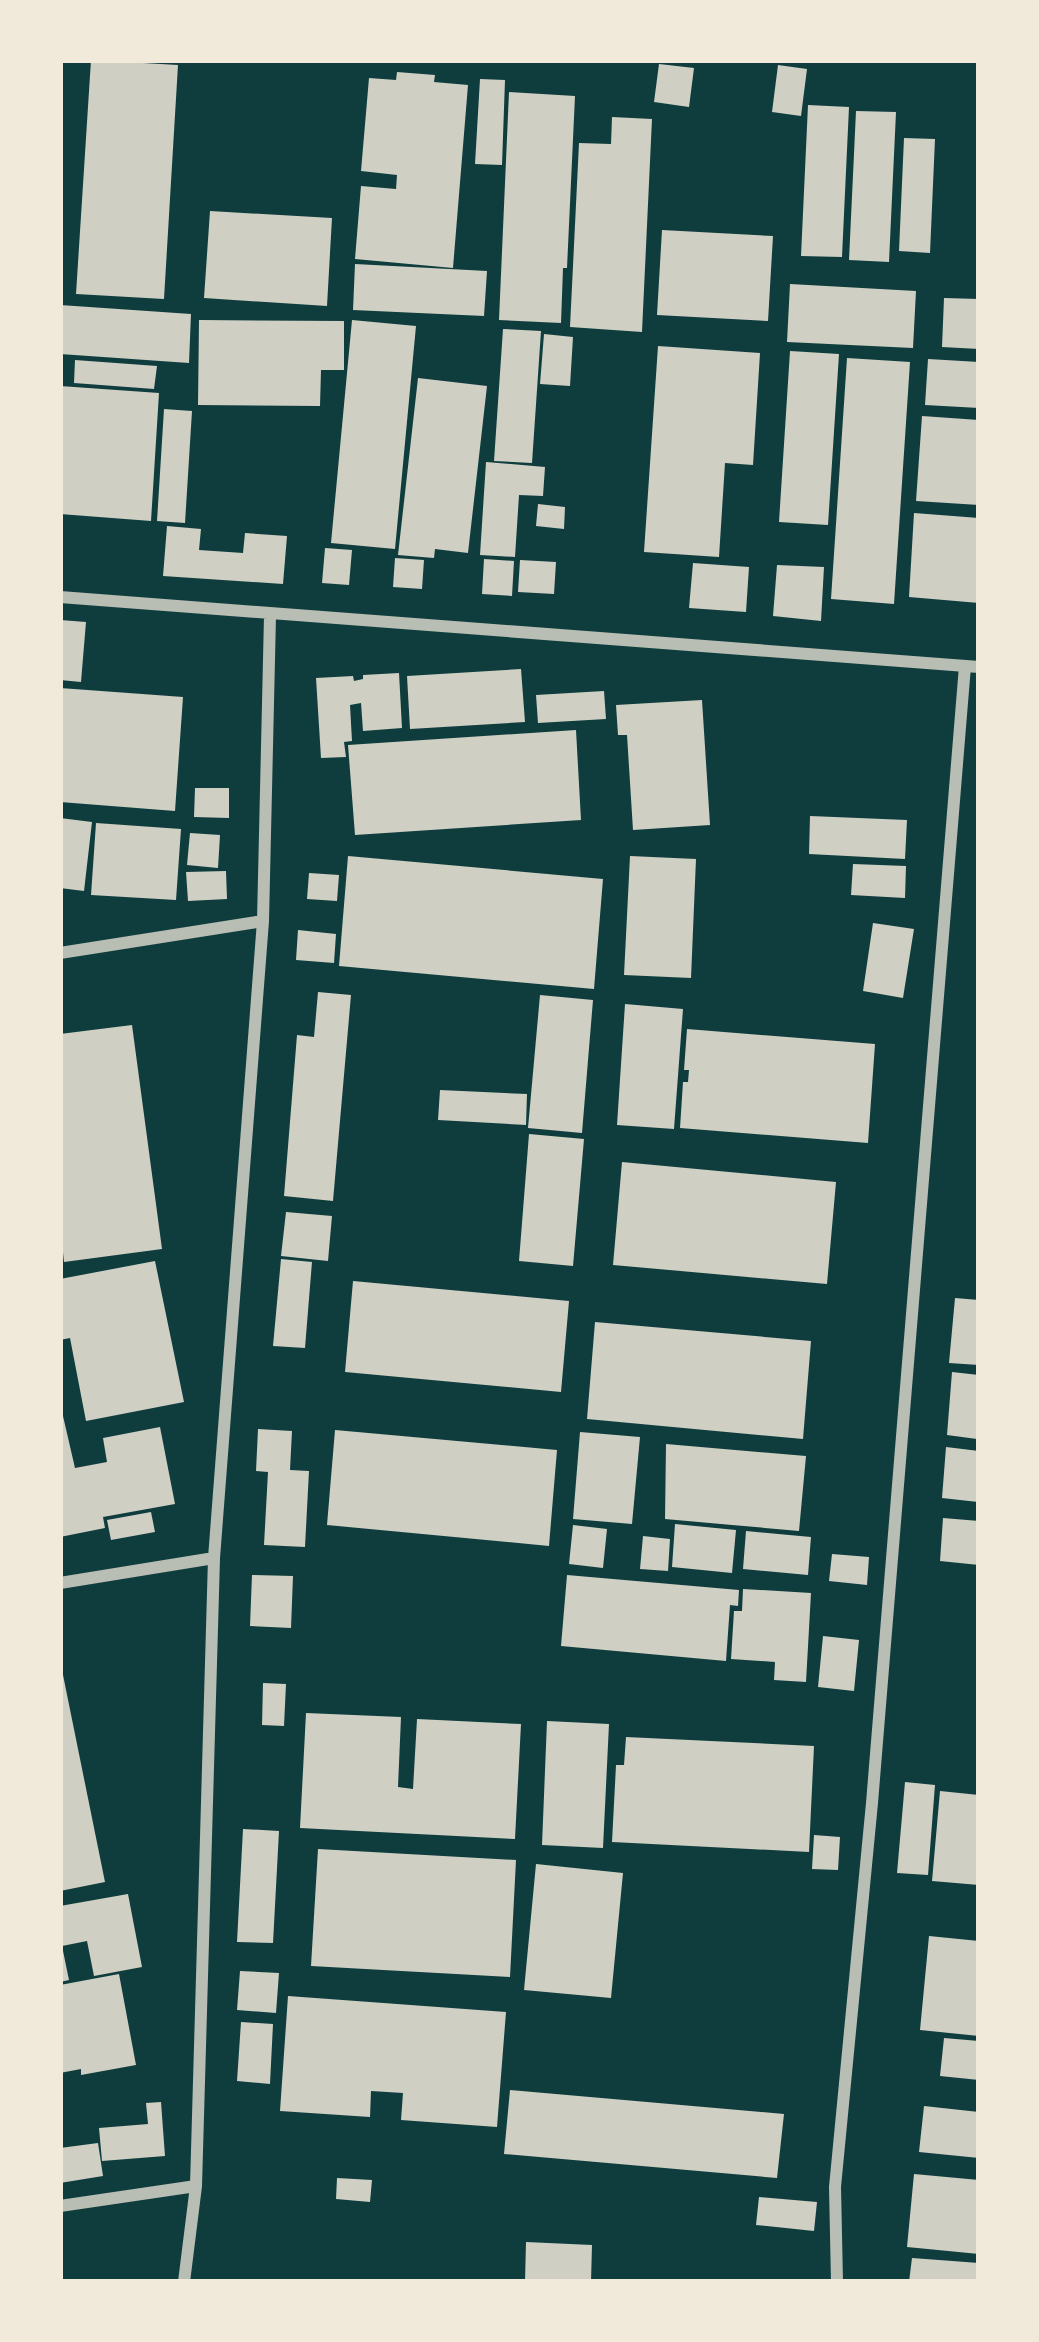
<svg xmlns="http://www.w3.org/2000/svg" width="1039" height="2342" viewBox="0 0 1039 2342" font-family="'Open Sans',sans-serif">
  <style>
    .building { fill: #cfcfc3 }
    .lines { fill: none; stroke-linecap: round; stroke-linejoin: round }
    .minor { stroke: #b8beb3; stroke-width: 12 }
  </style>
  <rect width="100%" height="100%" fill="#0f3d3e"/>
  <path class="building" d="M91,60L178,65L164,299L76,294Z
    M659,64L694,68L689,107L654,102Z
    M778,65L807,69L801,116L772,112Z
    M397,72L435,75L434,82L468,85L453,268L355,259L361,186L396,189L397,175L361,171L369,78L396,80Z
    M480,79L505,80L502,165L475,164Z
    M509,92L575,96L567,268H563L561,323L499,320Z
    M808,105L849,107L842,257L801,256Z
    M856,111L896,112L889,262L849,260Z
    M612,117L652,119L642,332L570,327L579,143L611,144Z
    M904,138L935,139L930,253L899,251Z
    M210,211L332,218L327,306L204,298Z
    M662,230L773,236L768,321L657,315Z
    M355,264L487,271L484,316L353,310Z
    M790,284L916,291L913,348L787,342Z
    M944,298L979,299V349L942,347Z
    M60,305L191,314L189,363L60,354Z
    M199,320L344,321V370H321L320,406L198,405Z
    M352,320L416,326L395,549L331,543Z
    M503,329L541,331L532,463L494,461Z
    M544,334L573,337L570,386L540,384Z
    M658,346L760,353L753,465L725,463L719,557L644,552Z
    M790,351L839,354L828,525L779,522Z
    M847,358L910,362L894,604L831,599Z
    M928,359L979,362V408L925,405Z
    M75,360L157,366L154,389L74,383Z
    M418,378L487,386L468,553L435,549L434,558L398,555Z
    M60,386L159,393L151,521L60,514Z
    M164,409L192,411L185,523L157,521Z
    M922,416L979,420V505L916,501Z
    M486,462L545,467L543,496L519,495L515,557L480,555Z
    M538,504L565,507L564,529L536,526Z
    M914,513L979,518V603L909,597Z
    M167,526L201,529L199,550L243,553L245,533L287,536L283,584L163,576Z
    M325,548L352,550L349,585L322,583Z
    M395,558L424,560L422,589L393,587Z
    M484,559L514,561L512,596L482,594Z
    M520,560L556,562L554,594L518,592Z
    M693,563L749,567L746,612L689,608Z
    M777,565L824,567L821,621L773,616Z
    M60,620L86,622L81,682L60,680Z
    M521,669L525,722L410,729L407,676Z
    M399,673L402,728L363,731L361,703L350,705L352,741L344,742L346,757L321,758L316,678L353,676L354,681L363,679V675Z
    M60,688L183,697L175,811L60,802Z
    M604,691L606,719L538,723L536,695Z
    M702,700L710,825L633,830L627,735H618L616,705Z
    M576,730L581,820L355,835L348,745Z
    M195,788H229V818L194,817Z
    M810,816L907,820L905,859L809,854Z
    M60,818L92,822L84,891L60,888Z
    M96,823L181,829L176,900L91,895Z
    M190,833L220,835L218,868L187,865Z
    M348,856L603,879L594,989L339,966Z
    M630,856L696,859L691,978L624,975Z
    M853,864L906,866L905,898L851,895Z
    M226,871L227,899L188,901L186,872Z
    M309,873L339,875L337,901L307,899Z
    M873,923L914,929L903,998L863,991Z
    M298,930L336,934L334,963L296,960Z
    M318,992L351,995L333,1201L284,1196L297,1035L314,1037Z
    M540,995L593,1000L582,1133L528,1128Z
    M625,1004L683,1009L674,1129L617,1125Z
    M132,1025L162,1249L64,1262L60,1224V1034Z
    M687,1029L875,1044L868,1143L680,1128L683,1082H688L689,1070H684Z
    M440,1090L527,1094L526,1125L438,1120Z
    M529,1134L584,1139L573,1266L519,1261Z
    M622,1162L836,1182L827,1284L613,1265Z
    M286,1212L332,1216L328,1261L281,1256Z
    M281,1259L312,1262L305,1348L273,1346Z
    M155,1261L184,1402L86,1421L70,1338L60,1340V1279Z
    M353,1281L569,1301L561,1392L345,1372Z
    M955,1298L979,1300V1365L949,1363Z
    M595,1322L811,1341L803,1439L587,1419Z
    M952,1372L979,1375L977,1439L947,1435Z
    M60,1403L75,1468L107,1462L103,1438L160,1427L175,1504L103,1517L105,1528L60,1537Z
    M258,1429L292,1431L290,1470L309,1471L305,1547L264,1545L268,1472L256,1471Z
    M335,1430L557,1450L549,1546L327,1525Z
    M580,1432L640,1437L632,1524L573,1519Z
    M666,1444L806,1456L799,1531L665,1519Z
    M946,1447L979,1451L978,1502L942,1498Z
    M151,1512L155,1532L111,1540L107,1520Z
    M943,1518L979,1521V1565L940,1561Z
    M675,1524L736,1530L732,1573L672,1567Z
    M573,1525L607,1529L603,1568L569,1564Z
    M746,1531L811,1537L808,1575L743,1569Z
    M643,1536L670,1539L668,1571L640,1569Z
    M832,1554L869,1557L867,1585L829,1581Z
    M252,1575L293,1576L291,1628L250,1626Z
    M567,1575L739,1590L738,1606L730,1605L726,1661L561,1646Z
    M743,1589L811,1593L806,1682L774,1680L775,1662L731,1659L734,1611H742Z
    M823,1636L859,1640L854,1691L818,1687Z
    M62,1670L105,1882L60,1891V1671Z
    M263,1683L286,1684L284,1726L262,1725Z
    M306,1713L401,1717L398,1787L413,1789L417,1719L521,1724L515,1839L300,1828Z
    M547,1721L609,1724L603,1848L542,1845Z
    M626,1737L814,1746L809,1852L612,1842L616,1765H624Z
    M905,1782L935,1785L928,1875L897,1873Z
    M940,1791L979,1795V1885L932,1881Z
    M243,1829L279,1831L273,1943L237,1942Z
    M814,1835L840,1837L838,1870L812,1869Z
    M318,1849L516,1860L510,1977L311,1966Z
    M536,1864L623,1873L611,1998L524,1990Z
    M128,1894L142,1967L94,1976L87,1941L62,1946L69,1980L60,1982V1906Z
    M929,1936L979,1941V2036L920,2030Z
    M240,1971L279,1973L276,2013L237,2010Z
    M119,1974L136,2065L81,2075V2069L60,2073V1985Z
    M288,1996L506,2012L497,2127L401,2120L403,2093L371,2091L370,2117L280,2111Z
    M241,2022L273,2024L270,2084L237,2081Z
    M944,2038L979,2041V2080L940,2076Z
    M510,2090L784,2114L777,2178L504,2154Z
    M161,2102L165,2156L102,2161L99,2128L148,2124L146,2103Z
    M924,2106L979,2112V2158L919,2152Z
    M98,2143L103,2176L60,2183V2148Z
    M914,2174L979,2180V2254L907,2247Z
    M337,2178L372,2180L370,2202L336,2199Z
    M759,2197L817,2202L814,2231L756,2225Z
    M526,2242L592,2245L591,2282H525Z
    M912,2258L979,2263V2282H909Z"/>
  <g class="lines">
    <path class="minor" d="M60,597L979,667
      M60,953L263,921
      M60,1583L214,1558
      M60,2206L196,2186
      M184,2282L196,2186L214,1558L263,921L270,616
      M837,2282L835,2187L872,1803L965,666"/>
  </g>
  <rect width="1039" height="2342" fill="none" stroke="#f1e9da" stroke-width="126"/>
</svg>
